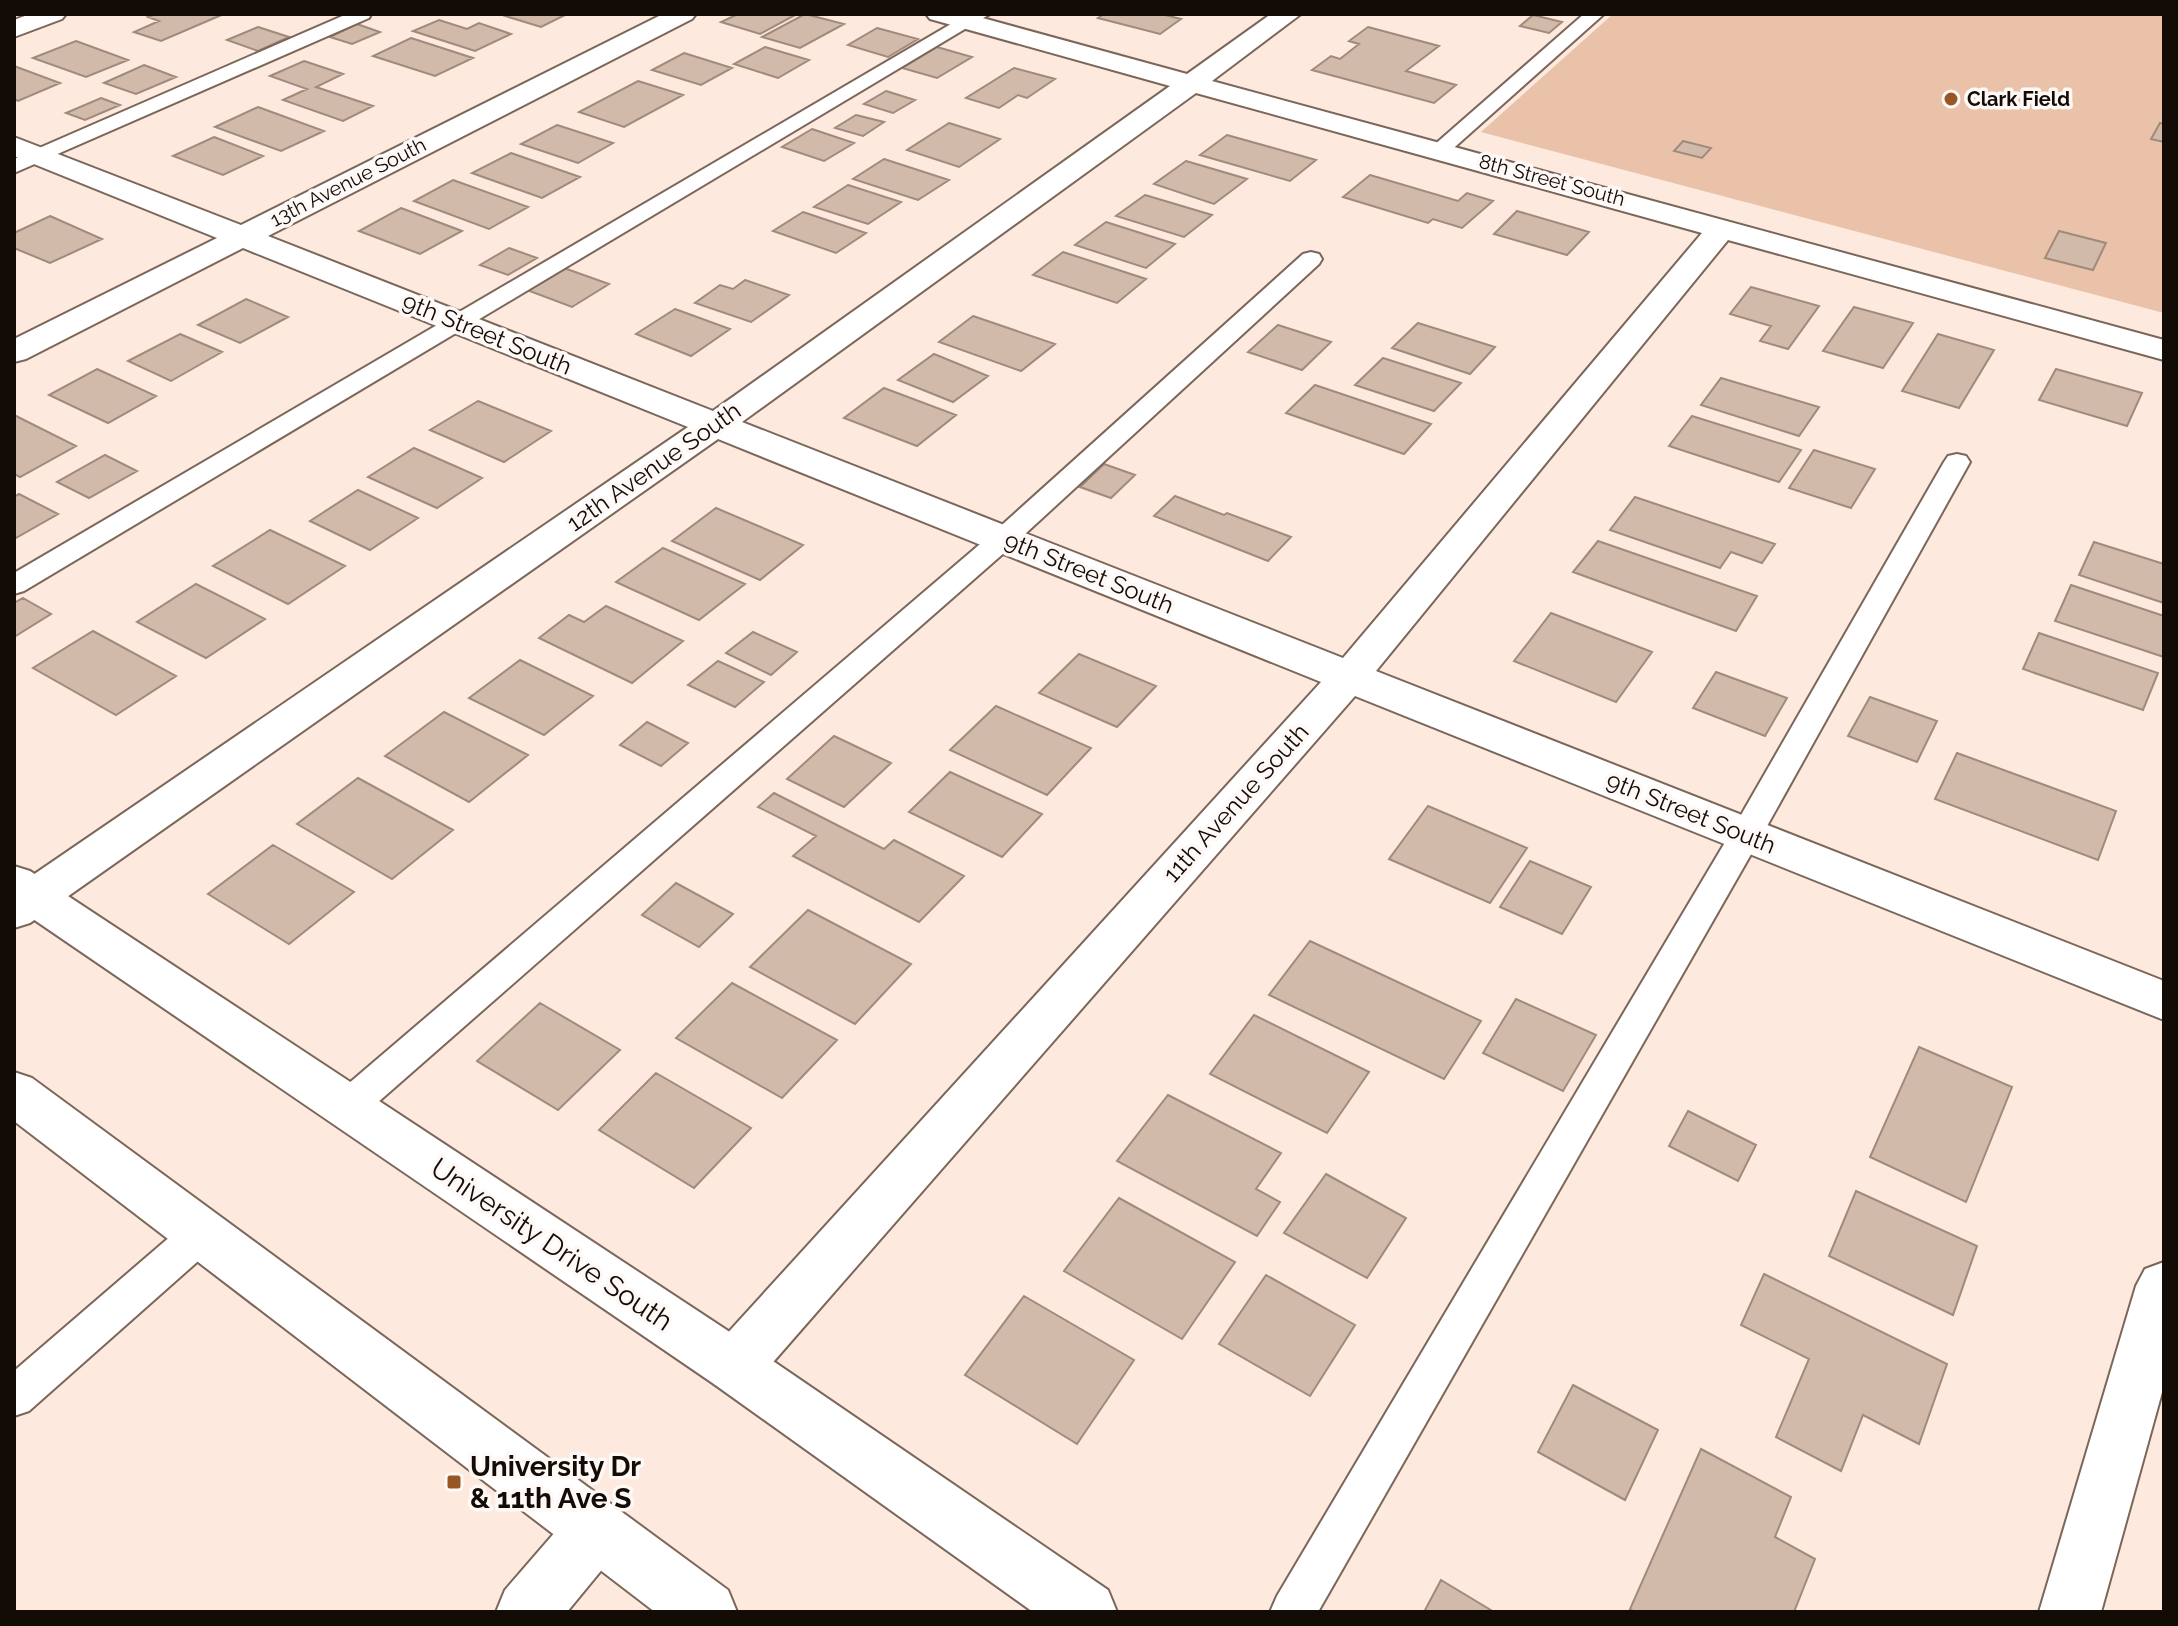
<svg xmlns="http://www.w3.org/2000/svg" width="2178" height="1626" viewBox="0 0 2178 1626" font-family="Raleway,sans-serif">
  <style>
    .green { fill: #eac2a9 }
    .building { fill: #d2baab; stroke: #a08a7c; stroke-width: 2 }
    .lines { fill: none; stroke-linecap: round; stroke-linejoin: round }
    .service-casing { stroke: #7b6659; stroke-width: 4 }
    .minor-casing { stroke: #7b6659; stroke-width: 4 }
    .tertiary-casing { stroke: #7b6659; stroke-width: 4 }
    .secondary-casing { stroke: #7b6659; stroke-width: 4 }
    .service { fill: #fff; fill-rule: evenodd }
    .minor { fill: #fff; fill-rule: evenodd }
    .tertiary { fill: #fff; fill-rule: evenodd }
    .secondary { fill: #fff; fill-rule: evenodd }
    .poi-dot { fill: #995625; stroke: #fef9f6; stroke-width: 3 }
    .labels { text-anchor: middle; stroke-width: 7; stroke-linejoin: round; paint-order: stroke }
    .far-poi-label { font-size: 20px; font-weight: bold; fill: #130b06; stroke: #fef9f6; text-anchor: start }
    .far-street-label { font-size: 20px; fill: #130b06; stroke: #fef9f6 }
    .street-label { font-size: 24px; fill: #130b06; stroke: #fef9f6 }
    .near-street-label { font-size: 28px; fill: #130b06; stroke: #fef9f6 }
    .near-poi-label { font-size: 28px; font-weight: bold; fill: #130b06; stroke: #fef9f6; text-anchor: start }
  </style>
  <rect width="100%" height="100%" fill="#fde9dd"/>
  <path class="green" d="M1613,14H2164V313L1481,132Z"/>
  <path class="building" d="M156,14H213L219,16L161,41L134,32L159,21L148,17Z
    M508,14H567L541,27L505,16Z
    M738,14H797L760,34L721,22Z
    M805,14L844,24L800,48L762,37Z
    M1104,14H1161L1181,19L1160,34L1098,18Z
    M1533,15L1562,22L1549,33L1520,26Z
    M439,20L467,29L479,23L511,34L475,51L413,31Z
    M357,24L380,32L352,44L330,37Z
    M258,27L289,37L258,51L227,40Z
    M1368,27L1439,46L1406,71L1456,85L1434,103L1312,70L1331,56L1340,59L1359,44L1349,41Z
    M877,28L918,39L888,57L848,45Z
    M411,38L473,58L435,76L373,56Z
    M76,41L128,60L86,77L33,58Z
    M765,47L809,60L778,78L734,64Z
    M937,47L972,57L937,78L902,68Z
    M684,53L732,68L701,85L652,70Z
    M304,61L343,74L316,87L373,106L343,121L283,100L307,89L270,76Z
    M144,65L176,77L136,94L104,83Z
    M14,66L60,83L18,101L14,99Z
    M1014,68L1055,79L1027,98L1018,95L999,108L966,98Z
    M638,81L683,95L624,127L579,112Z
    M886,91L915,100L893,113L864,104Z
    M101,98L120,105L85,120L66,113Z
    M258,107L324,131L281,151L215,127Z
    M856,115L884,122L863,136L835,128Z
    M949,123L1000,139L959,167L907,150Z
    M2160,123L2164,124V142L2151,139Z
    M557,125L613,143L578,163L521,144Z
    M812,129L854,143L824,161L782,147Z
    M1227,135L1316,160L1290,181L1200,155Z
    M214,137L263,156L223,175L173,156Z
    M1683,141L1711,148L1702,158L1674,151Z
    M511,153L580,177L542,198L472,173Z
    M884,159L949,180L918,200L853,179Z
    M1186,161L1247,179L1214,204L1154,184Z
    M1370,175L1458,201L1467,193L1493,201L1462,228L1433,219L1428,223L1343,197Z
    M453,180L528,207L489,229L414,201Z
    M848,185L901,202L868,224L814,207Z
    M1145,195L1212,215L1184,237L1116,216Z
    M401,208L462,231L420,254L359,231Z
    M1517,211L1589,232L1567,255L1494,234Z
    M803,212L866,233L836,253L773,231Z
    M50,216L102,239L50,263L14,248V233Z
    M1106,222L1175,244L1146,268L1075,245Z
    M2059,231L2106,243L2093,270L2045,258Z
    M509,248L537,258L508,275L480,265Z
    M1063,252L1146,279L1117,303L1033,275Z
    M564,268L609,284L572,307L527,290Z
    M745,280L789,295L751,322L695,303L720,285L733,289Z
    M1751,287L1819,306L1788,349L1760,341L1771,326L1730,314Z
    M246,299L288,317L240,343L198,325Z
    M1854,307L1913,323L1883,368L1823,351Z
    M675,309L730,329L691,356L636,334Z
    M973,316L1055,344L1021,371L939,342Z
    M1418,323L1495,347L1470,374L1392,348Z
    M1278,325L1331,342L1302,370L1248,352Z
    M180,334L222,352L171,381L128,361Z
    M1938,334L1994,350L1959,408L1902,391Z
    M934,354L988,376L953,402L898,380Z
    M1383,358L1461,383L1434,411L1355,385Z
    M97,369L156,396L108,423L49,395Z
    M2056,369L2142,393L2127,426L2039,400Z
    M1721,378L1819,407L1799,436L1701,405Z
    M1315,385L1431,424L1404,454L1286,413Z
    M884,388L956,415L917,446L844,418Z
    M478,401L551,431L504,462L430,430Z
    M14,415L76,446L20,477L14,474Z
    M1692,416L1801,450L1779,482L1669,446Z
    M414,448L482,478L437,508L368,477Z
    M1814,450L1875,469L1851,508L1789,488Z
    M105,455L137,471L89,498L57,482Z
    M1104,464L1135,475L1111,498L1080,487Z
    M358,490L418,518L370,550L310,521Z
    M19,494L58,514L14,539V497Z
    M1175,496L1224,515L1227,513L1291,537L1268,561L1154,516Z
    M1635,497L1775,544L1762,563L1731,552L1720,568L1610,530Z
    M716,508L803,545L760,580L672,541Z
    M270,530L345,566L288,604L213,566Z
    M1598,541L1757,596L1736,631L1573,572Z
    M2094,542L2164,564V603L2079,575Z
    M663,548L745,584L699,620L616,582Z
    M196,584L265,619L206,658L137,622Z
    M2071,585L2164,616V657L2055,621Z
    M23,598L51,614L14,637V603Z
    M606,606L683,641L632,683L539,638L569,615L584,622Z
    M1551,613L1652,652L1616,702L1514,661Z
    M93,631L176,676L116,715L33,668Z
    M753,632L797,652L771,675L726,653Z
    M2039,633L2158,673L2143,710L2023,669Z
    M1079,654L1156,686L1117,727L1039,693Z
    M520,660L593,696L544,735L469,698Z
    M718,661L764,682L735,707L688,685Z
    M1716,672L1787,698L1765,736L1693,708Z
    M1870,697L1937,721L1917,762L1848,736Z
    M996,706L1091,748L1047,795L950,750Z
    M444,712L528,755L469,802L385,756Z
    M647,722L688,743L661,766L620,745Z
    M834,736L891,763L844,807L787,779Z
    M1957,753L2116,811L2098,860L1935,799Z
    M950,772L1042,814L1002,857L909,812Z
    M358,778L453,830L392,879L297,824Z
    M774,793L884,849L894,840L964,876L919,922L793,856L816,836L758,807Z
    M1428,806L1527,848L1490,903L1389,859Z
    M273,845L354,892L289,944L208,894Z
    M1530,861L1591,887L1562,934L1500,907Z
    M676,883L733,914L699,947L642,915Z
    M808,910L911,964L855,1024L750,967Z
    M1310,941L1481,1021L1444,1079L1269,995Z
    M732,983L837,1040L782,1098L676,1038Z
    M1516,999L1596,1035L1563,1091L1483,1053Z
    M540,1003L620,1050L558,1110L477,1061Z
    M1254,1015L1369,1072L1327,1133L1210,1074Z
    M1919,1047L2012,1087L1966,1202L1870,1157Z
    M656,1073L751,1128L694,1188L599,1130Z
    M1168,1095L1281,1153L1256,1189L1280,1202L1257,1236L1117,1161Z
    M1688,1111L1756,1145L1738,1181L1669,1146Z
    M1326,1174L1406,1218L1367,1278L1284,1233Z
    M1856,1191L1977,1246L1953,1315L1829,1256Z
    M1119,1198L1235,1262L1182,1339L1064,1271Z
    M1764,1274L1947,1364L1919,1444L1863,1415L1841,1471L1776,1437L1809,1359L1741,1325Z
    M1266,1275L1355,1325L1310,1396L1219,1344Z
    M1024,1296L1134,1360L1077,1444L965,1375Z
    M1573,1385L1658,1430L1625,1500L1538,1452Z
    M1701,1449L1791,1497L1775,1537L1815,1559L1794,1612H1635L1630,1609Z
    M1441,1580L1494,1612H1424Z"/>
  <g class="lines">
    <defs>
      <path id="service" d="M347,14H371L369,18L14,173V159Z
        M968,14H990L24,591L14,594V573Z
        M1584,14H1604L1447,154H1433L1430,150L1433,146Z
        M1311,252L1319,254L1322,259L1319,264L1013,545L360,1118L347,1122L334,1118L329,1107L334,1096L993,533L1303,254Z
        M1957,454L1966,456L1970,462L1762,835L1318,1612H1270L1277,1596L1733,829L1944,462L1948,456Z
        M200,1218L214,1223L220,1235L214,1247L29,1411L14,1416V1371L186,1223Z"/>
      <path id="minor" d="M663,14H696L692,19L268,236L713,411L1170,86L930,19L926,14H968L1187,74L1271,14H1301L1212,81L2164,340V360L1728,240L1376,671L2164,981V1020L1355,696L754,1384L734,1392L714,1384L706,1366L714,1348L1321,682L718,439L30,923L14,928V888L688,427L243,248L26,359L14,362V339L217,238L14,156V137L241,225ZM1196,93L1702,233L1343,658L742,422Z
        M2164,1262V1385L2101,1612H2039L2136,1286L2145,1269Z
        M597,1499L618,1508L627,1529L618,1550L567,1612H496L505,1590L576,1508Z"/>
      <path id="tertiary" d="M30,14H66L62,19L14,37V20Z"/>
      <path id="secondary" d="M14,866L30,871L754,1348L1108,1590L1117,1612H1033L714,1384L14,906Z
        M14,1072L32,1078L728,1590L737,1612H655L14,1121Z"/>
    </defs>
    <use href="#service" class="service-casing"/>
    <use href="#minor" class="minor-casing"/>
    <use href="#tertiary" class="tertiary-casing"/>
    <use href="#secondary" class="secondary-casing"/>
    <use href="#service" class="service"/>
    <use href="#minor" class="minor"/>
    <use href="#tertiary" class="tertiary"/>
    <use href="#secondary" class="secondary"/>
  </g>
  <g class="poi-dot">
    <circle cx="1951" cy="99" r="8"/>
    <rect x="446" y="1474" width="16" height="16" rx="4"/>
  </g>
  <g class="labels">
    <g class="far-poi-label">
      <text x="1967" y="106">Clark Field</text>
    </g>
    <g class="far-street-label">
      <text transform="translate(1552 180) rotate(15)" y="7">8th Street South</text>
      <text transform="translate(348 182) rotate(-27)" y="7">13th Avenue South</text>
    </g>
    <g class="street-label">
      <text transform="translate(487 334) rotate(22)" y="8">9th Street South</text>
      <text transform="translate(654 467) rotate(-35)" y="8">12th Avenue South</text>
      <text transform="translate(1089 573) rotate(22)" y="8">9th Street South</text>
      <text transform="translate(1236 803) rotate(-48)" y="8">11th Avenue South</text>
      <text transform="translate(1691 813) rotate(22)" y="8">9th Street South</text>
    </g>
    <g class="near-street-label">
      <text transform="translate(552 1244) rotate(34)" y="10">University Drive South</text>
    </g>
    <g class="near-poi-label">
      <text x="470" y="1476">University Dr<tspan x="470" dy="32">&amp; 11th Ave S</tspan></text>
    </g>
  </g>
  <rect width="2178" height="1626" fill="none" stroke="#130b06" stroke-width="32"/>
</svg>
